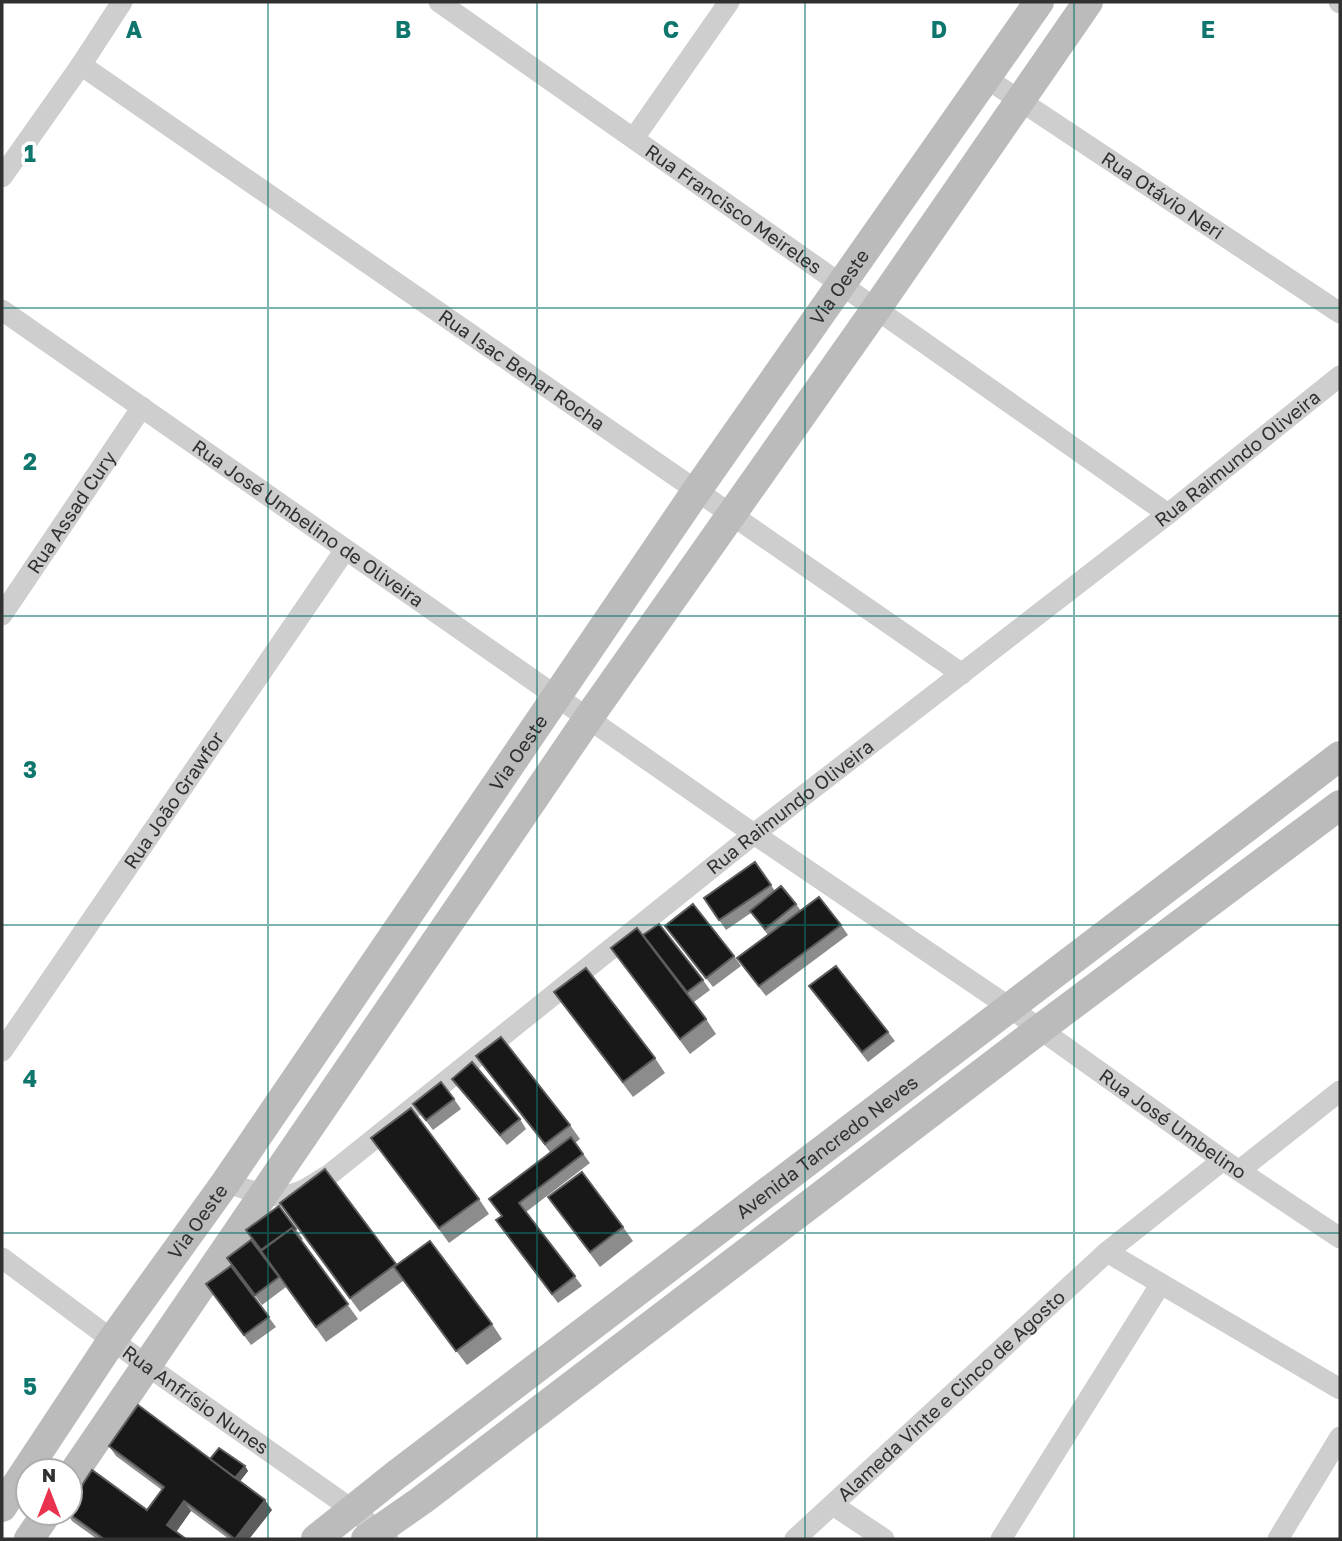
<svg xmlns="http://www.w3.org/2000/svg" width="1342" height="1541" viewBox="0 0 1342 1541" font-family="'Golos Text',sans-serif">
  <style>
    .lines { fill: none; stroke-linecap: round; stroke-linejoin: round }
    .street { stroke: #cecece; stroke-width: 21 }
    .secondary { stroke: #bbb; stroke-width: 30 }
    .wall { fill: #8c8c8c }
    .shaded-wall { fill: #5d5d5d }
    .building { fill: #181818; stroke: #5d5d5d; stroke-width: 2 }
    .grid { fill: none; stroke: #0f766e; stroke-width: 2; stroke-opacity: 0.55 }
    .labels { text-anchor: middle; stroke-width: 7; stroke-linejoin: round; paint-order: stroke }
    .street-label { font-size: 19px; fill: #313131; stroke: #fff }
    .grid-label { font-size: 23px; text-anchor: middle; font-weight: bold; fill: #0f766e; stroke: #fff; stroke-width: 7; stroke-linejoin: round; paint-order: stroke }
  </style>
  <rect width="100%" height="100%" fill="#fff"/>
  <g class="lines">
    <g class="street">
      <path id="s1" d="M439,2L1168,514"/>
      <path d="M1339,2L1340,3"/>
      <path id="s2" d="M81,65L962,674"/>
      <path id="s3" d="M986,78L1340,313"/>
      <path d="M634,138L729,2"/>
      <path d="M2,177L81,65L122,2"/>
      <path id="s4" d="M2,310L754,834L1009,1007L1223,1160L1340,1238"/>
      <path id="s5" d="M2,615L142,407"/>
      <path id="s6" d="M2,1051L345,550"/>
      <path d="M1240,1170L1340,1091"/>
      <path id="s7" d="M226,1182C249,1190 275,1202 299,1192C309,1188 319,1180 329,1175L754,834L1168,514L1340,376"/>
      <path d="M1107,1252L1340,1389"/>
      <path id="s8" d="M2,1258L146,1365L353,1510L388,1539"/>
      <path d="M833,1505L884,1539"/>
      <path id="s9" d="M795,1539L1107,1252L1223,1160"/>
      <path d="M1001,1539L1160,1285"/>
      <path d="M1278,1539L1340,1437"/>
    </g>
    <g class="secondary">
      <path d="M70,1478L589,717L876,309L1088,2"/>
      <path id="s10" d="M2,1507L113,1339L226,1182L697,490L1039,2"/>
      <path d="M29,1539L47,1513"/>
      <path id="s11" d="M316,1539L396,1475L1340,756"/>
      <path d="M366,1539L422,1500L1040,1029L1340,805"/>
    </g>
  </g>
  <path class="wall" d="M755,862L775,891L796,904L801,911L841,925L848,935L766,996L744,968L768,935L751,913L726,930L704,898Z
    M665,926L734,956L741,966L713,987Z
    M650,945L703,980L710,990L694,1002Z
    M611,948L706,1019L716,1034L690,1054Z
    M809,986L888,1032L895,1041L868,1062Z
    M554,992L655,1058L665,1073L633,1097Z
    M476,1056L570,1125L580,1139L575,1143L590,1163L526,1212L582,1286L558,1303L503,1230L501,1217L550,1152Z
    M452,1079L520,1119L526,1129L507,1145L459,1088Z
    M454,1099L461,1109L433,1130L413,1104Z
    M382,1152L479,1199L489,1214L449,1243Z
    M325,1169L397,1265L492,1324L502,1339L467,1365L403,1281L360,1312L290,1217Z
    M548,1197L623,1227L633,1241L600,1267Z
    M279,1206L303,1239L301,1240L358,1319L326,1342L261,1251Z
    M251,1240L286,1287L262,1305L227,1258Z
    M231,1266L276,1327L251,1345L206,1284Z
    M109,1446L245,1466L248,1471L240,1481L272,1510L249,1539H229L191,1511L176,1532L186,1539H97L72,1521L67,1513L147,1510L162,1490L116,1456Z"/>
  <path class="shaded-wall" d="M245,1466L248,1471L238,1484L234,1479Z
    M265,1500L272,1510L249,1539H235Z
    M184,1501L191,1511L174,1535L167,1525Z"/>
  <path class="building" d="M755,862L771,885L719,920L704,898Z
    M781,886L796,904L765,929L750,911Z
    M819,897L841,925L759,986L737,958Z
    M693,904L734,956L706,978L665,926Z
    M659,924L703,980L687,992L643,935Z
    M637,928L706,1019L680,1039L611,948Z
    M836,966L888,1032L862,1052L809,986Z
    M586,968L655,1058L623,1082L554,992Z
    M501,1037L570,1125L545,1144L476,1056Z
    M472,1062L520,1119L500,1135L452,1079Z
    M441,1082L454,1099L426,1120L413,1104Z
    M411,1108L479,1199L439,1228L371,1138Z
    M571,1137L583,1154L519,1203L575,1276L552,1294L496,1220L502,1216L489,1199Z
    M325,1169L396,1264L350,1298L280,1203Z
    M582,1172L623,1227L590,1252L548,1197Z
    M279,1206L296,1229L294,1231L292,1228L261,1250L246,1230Z
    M292,1228L348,1304L316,1327L261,1251Z
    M251,1240L279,1277L255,1295L227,1258Z
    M430,1241L492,1324L456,1351L394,1267Z
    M231,1266L269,1317L244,1335L206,1284Z
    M138,1405L265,1500L235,1539L184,1501L167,1525L186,1539H104L68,1513H70V1504L92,1470L147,1510L164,1487L109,1446Z
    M219,1448L245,1466L235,1478L210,1459Z"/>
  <path class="grid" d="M268,2V1539M537,2V1539M805,2V1539M1074,2V1539M2,308H1340M2,616H1340M2,925H1340M2,1233H1340"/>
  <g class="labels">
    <g class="street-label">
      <text dy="7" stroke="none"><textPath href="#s3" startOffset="212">Rua Otávio Neri</textPath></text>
      <text dy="7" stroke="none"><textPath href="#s1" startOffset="360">Rua Francisco Meireles</textPath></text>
      <text dy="7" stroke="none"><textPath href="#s10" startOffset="1480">Via Oeste</textPath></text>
      <text dy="7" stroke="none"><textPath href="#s2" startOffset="536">Rua Isac Benar Rocha</textPath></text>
      <text dy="7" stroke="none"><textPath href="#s7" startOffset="1267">Rua Raimundo Oliveira</textPath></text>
      <text dy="7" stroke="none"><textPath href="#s5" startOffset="124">Rua Assad Cury</textPath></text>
      <text dy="7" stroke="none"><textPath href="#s4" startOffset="373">Rua José Umbelino de Oliveira</textPath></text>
      <text dy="7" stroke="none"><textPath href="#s10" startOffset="914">Via Oeste</textPath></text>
      <text dy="7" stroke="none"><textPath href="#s6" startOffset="304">Rua João Grawfor</textPath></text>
      <text dy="7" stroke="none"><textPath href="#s7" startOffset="700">Rua Raimundo Oliveira</textPath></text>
      <text dy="7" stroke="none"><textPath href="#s4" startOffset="1426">Rua José Umbelino</textPath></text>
      <text dy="7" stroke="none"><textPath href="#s11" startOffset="644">Avenida Tancredo Neves</textPath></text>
      <text dy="7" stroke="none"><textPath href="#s10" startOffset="346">Via Oeste</textPath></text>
      <text dy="7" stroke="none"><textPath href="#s9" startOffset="212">Alameda Vinte e Cinco de Agosto</textPath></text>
      <text dy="7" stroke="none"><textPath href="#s8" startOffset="240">Rua Anfrísio Nunes</textPath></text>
    </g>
  </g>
  <g class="grid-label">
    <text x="134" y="38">A</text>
    <text x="403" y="38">B</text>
    <text x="671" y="38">C</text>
    <text x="939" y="38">D</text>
    <text x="1208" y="38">E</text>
    <text x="30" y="162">1</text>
    <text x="30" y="470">2</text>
    <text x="30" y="778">3</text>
    <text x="30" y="1087">4</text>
    <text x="30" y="1395">5</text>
  </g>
  <rect width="1342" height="1541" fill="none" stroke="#313131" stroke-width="7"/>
  <g transform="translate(49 1492)"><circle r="33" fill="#ffffff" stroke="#adadad" stroke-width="2"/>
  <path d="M0-5L12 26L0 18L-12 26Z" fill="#e9324d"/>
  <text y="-10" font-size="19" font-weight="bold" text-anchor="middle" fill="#313131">N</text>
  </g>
</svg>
